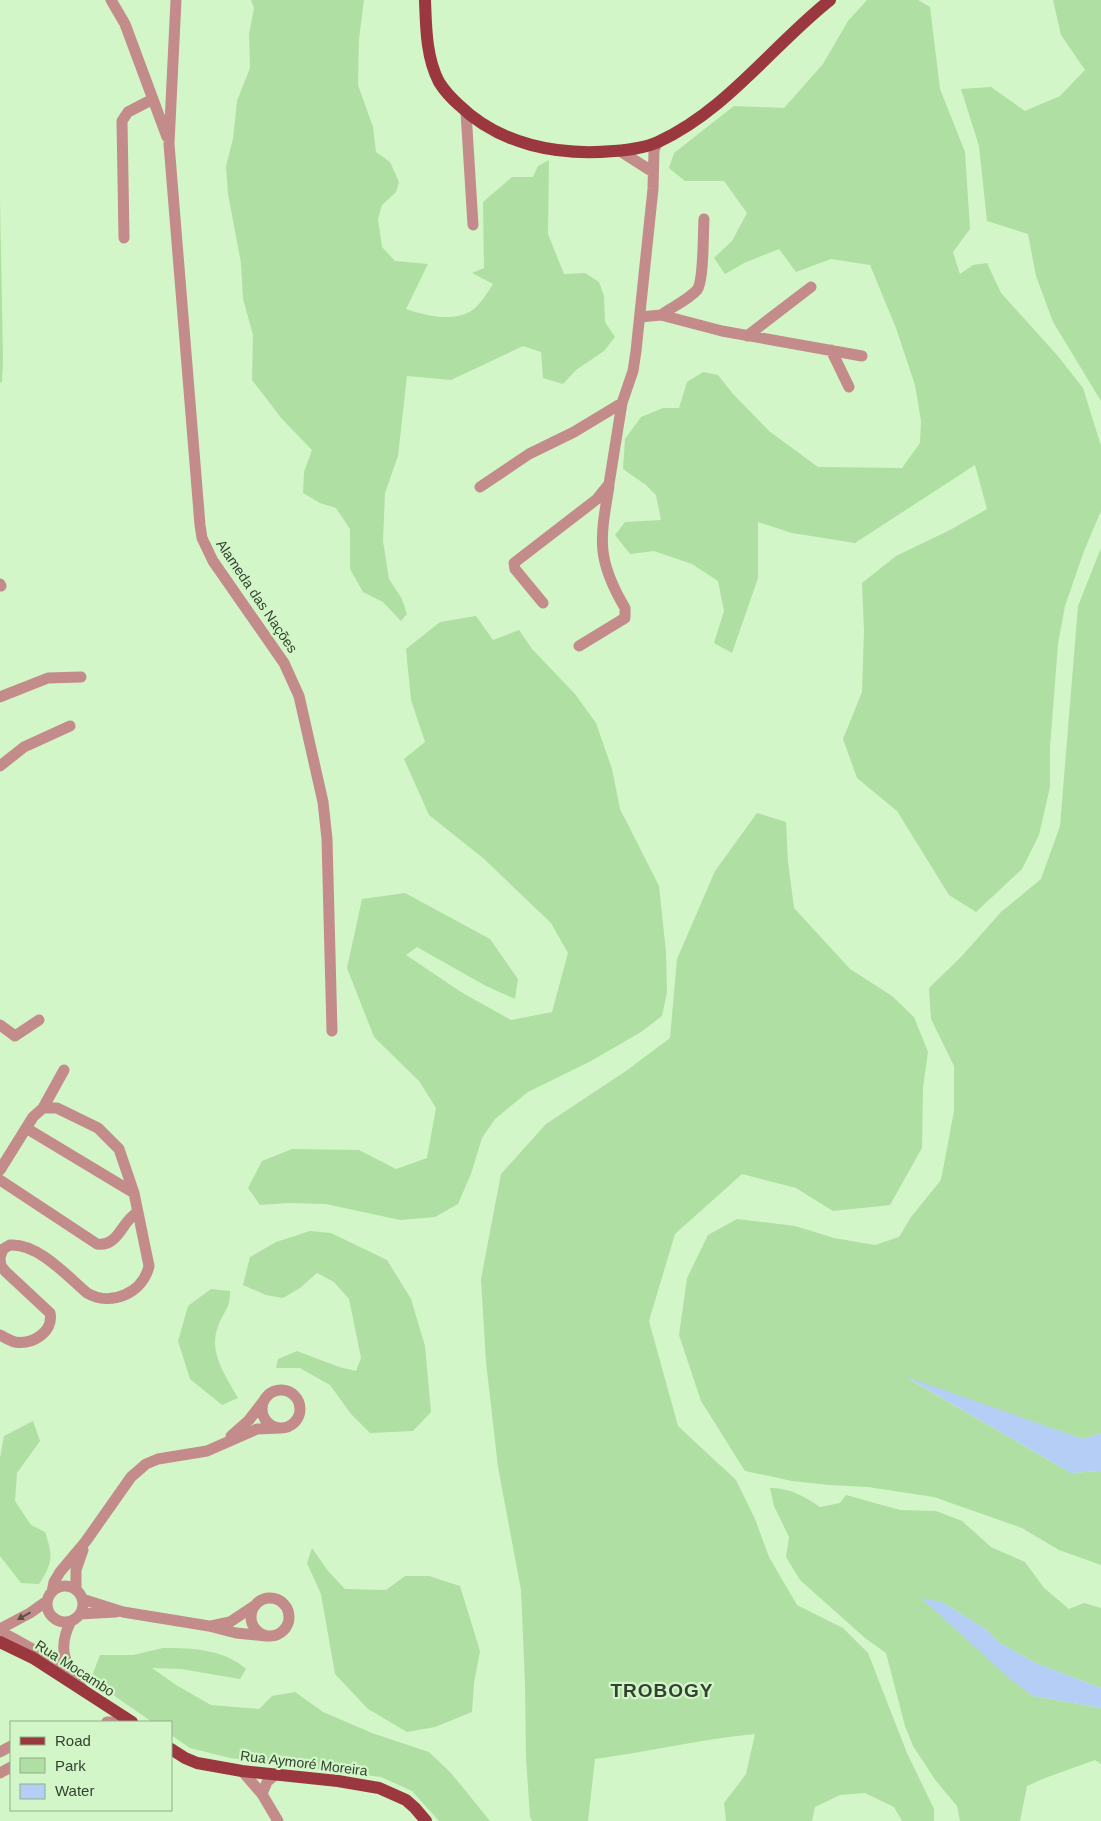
<svg xmlns="http://www.w3.org/2000/svg" width="1101" height="1821" viewBox="0 0 1101 1821" font-family="Helvetica,sans-serif">
  <style>
    .green { fill: #afdfa2 }
    .water { fill: #b4cef5 }
    .lines { fill: none; stroke-linecap: round; stroke-linejoin: round }
    .minor { stroke: #c48b8b; stroke-width: 11 }
    .major { stroke: #9a373f; stroke-width: 12 }
    .oneway { fill: #575447 }
    .labels { text-anchor: middle; stroke-width: 4.5; stroke-linejoin: round; paint-order: stroke }
    .street-label { font-size: 14px; fill: #334230; stroke: #d2f6c8 }
    .district-label { font-size: 19px; font-weight: bold; letter-spacing: 1px; fill: #334230; stroke: #d2f6c8 }
  </style>
  <rect width="100%" height="100%" fill="#d2f6c8"/>
  <path class="green" d="M251,0H364L359,39L358,85L373,127L376,152L390,162L399,182L396,192L382,205L378,219L382,247L395,261L428,264L406,309C426,316 455,323 474,309C481,303 488,292 493,284L472,273L484,268L483,202L512,177H533L538,166L549,160L548,234L564,274L585,273L599,282L604,296L605,322L615,337L604,351L576,370L563,384L543,378L541,352L523,346L451,380L407,376L398,456L385,493L383,541L389,579L402,599L407,614L401,621L383,602L363,592L350,569V529L336,508L320,503L303,493L304,472L312,450L282,419L252,380L253,335L243,299L241,263L228,194L226,166L233,139L237,101L250,68L249,34L254,8Z
    M867,0H918L930,7L940,89L965,152L970,229L953,252L960,274L973,265L987,263L1001,293L1057,355L1083,388L1101,446V511L1084,551L1065,606L1058,644L1050,748V787L1039,835L1022,869L976,912L949,895L897,811L857,778L843,739L862,692L864,631L862,583L896,556L950,530L987,509L975,465L855,543L792,533L758,522V578L732,653L714,643L724,611L718,581L692,564L654,551L630,554L615,535L625,522L661,520L656,495L646,485L623,469L625,439L641,417L663,408H679L687,382L703,372L718,375L733,394L769,431L818,467L902,468L920,443L921,421L915,385L896,328L870,265L831,259L796,272L779,249L744,263L725,274L714,258L732,241L747,213L724,181H685L669,168L674,153L734,106L784,108L823,64L848,21Z
    M1053,0H1101V401L1053,322L1036,276L1028,234L987,221L979,146L961,89L991,87L1025,111L1060,96L1085,70L1061,35Z
    M0,199L3,361L2,382L0,383Z
    M1101,548V1433L1083,1439L907,1378L1071,1473L1101,1471V1565L1059,1550L1022,1528L934,1497L868,1487L829,1485L792,1481L745,1471L701,1401L679,1335L687,1278L708,1235L737,1219L795,1226L834,1238L875,1245L899,1237L911,1217L941,1180L954,1111V1066L931,1019L929,988L961,957L1001,912L1041,879L1060,826L1078,606Z
    M476,616L493,640L519,630L532,649L575,694L596,723L612,769L620,809L659,886L666,952L667,992L662,1016L641,1032L591,1061L528,1092L495,1119L482,1138L471,1174L458,1204L435,1217L400,1220L326,1204L288,1203L260,1205L248,1188L262,1161L292,1149L359,1150L396,1169L427,1158L436,1108L419,1081L374,1037L347,968L362,899L405,893L490,939L518,979L515,999L486,986L417,947L406,955L461,992L511,1020L552,1012L568,953L551,923L483,858L429,815L404,759L425,742L411,700L406,649L440,622Z
    M757,813L786,822L788,862L794,908L850,969L892,996L914,1017L928,1052L923,1088L922,1148L890,1205L833,1211L796,1188L742,1174L675,1234L649,1321L678,1426L736,1480L755,1519L769,1557L797,1605L843,1628L868,1653L907,1753L934,1809V1821H902L894,1807L865,1793L840,1795L815,1807L812,1821H726L724,1803L746,1774L755,1734C701,1739 649,1752 595,1759L588,1821H532L530,1817L526,1758L525,1683L521,1590L498,1467L486,1362L481,1279L501,1174L546,1124L626,1071L670,1038L677,959L715,871Z
    M310,1231L331,1233L387,1260L411,1299L425,1346L431,1412L413,1431L370,1433L351,1414L330,1385L300,1368H276L278,1359L297,1351L339,1367L356,1371L361,1358L349,1299L334,1282L317,1273L300,1288L283,1298L266,1295L243,1285L250,1257L276,1242Z
    M211,1289L230,1291C230,1309 225,1309 219,1324C207,1351 225,1374 238,1398L222,1405L190,1379L178,1341L188,1306Z
    M33,1421L40,1441L17,1473L15,1501L31,1525L45,1532C53,1556 53,1563 39,1584L21,1583L0,1556V1458L4,1436Z
    M770,1488C790,1488 804,1496 820,1507L840,1503L846,1495L900,1510L936,1511L962,1521L991,1547L1025,1562L1044,1588L1069,1609L1084,1603L1101,1608V1688L1036,1663L1000,1643L984,1628L942,1602L922,1599L1033,1696L1101,1708V1764L1095,1760L1045,1778L1027,1786L1020,1821H960L957,1806L936,1781L913,1746L905,1726L886,1653L865,1638L800,1580L786,1557L789,1537L774,1506Z
    M312,1548L328,1571L345,1589L386,1590L405,1576H429L460,1586L480,1651L474,1683L472,1712L435,1727L407,1732L368,1709L335,1674L321,1594L307,1563Z
    M163,1648C191,1648 224,1649 246,1669L240,1679L181,1669L152,1668L176,1685L211,1705L259,1709L272,1696L295,1692L323,1712L372,1733L429,1752L451,1773L490,1821H439L412,1791L381,1777L230,1758L190,1748L171,1735V1722H152L116,1697L92,1676L100,1655H133Z"/>
  <path class="water" d="M904,1376L1083,1439L1101,1433V1471L1071,1473Z
    M921,1598L942,1602L984,1628L1000,1643L1036,1663L1101,1688V1708L1033,1696L1009,1678Z"/>
  <g class="lines">
    <path class="minor" d="M111,0L125,24L167,137
      M176,0L169,144L200,525L202,538L213,561L284,663L299,696L323,802L327,839L332,1031
      M466,112L473,225
      M620,151L653,172
      M124,238L122,121L128,112L153,99
      M661,315C672,307 688,300 697,290C704,281 703,233 704,219
      M640,317L661,315L722,331L862,356
      M747,336L811,287
      M831,350L849,387
      M480,487L529,454L574,432L622,403
      M0,584L1,586
      M543,603L515,569L514,563L597,499L609,484L622,403L633,371L636,351L653,189L654,150L657,143
      M579,646L625,618V608C596,559 600,540 609,486
      M0,697L48,678L81,677
      M0,766L24,747L70,726
      M0,1025L15,1036L39,1020
      M43,1108L64,1070
      M26,1128L134,1193
      M0,1170L33,1117L43,1108H57L98,1128L119,1149L134,1193L149,1266C143,1293 111,1307 87,1293C67,1276 38,1243 10,1245L3,1249L0,1257
      M0,1180L97,1244C119,1247 121,1221 138,1212
      M0,1259L1,1266L6,1272L50,1313C54,1332 32,1345 15,1342C10,1341 4,1337 0,1335
      M262 1409a19 19 0 1 1 38 0a19 19 0 1 1-38 0Z
      M231,1436L249,1420L263,1402
      M47 1604a18 18 0 1 1 36 0a18 18 0 1 1-36 0Z
      M76,1590V1570L83,1550
      M52,1592L54,1582L60,1572L86,1541L131,1477L146,1464L158,1459L207,1451L257,1429L281,1428
      M251 1617a19 19 0 1 1 38 0a19 19 0 1 1-38 0Z
      M82,1599L123,1612L209,1626L236,1633L266,1636
      M80,1614L116,1612
      M71,1621C56,1650 66,1665 83,1690
      M211,1626L230,1622L254,1606
      M0,1629L30,1613L47,1601
      M0,1631L69,1669
      M107,1722H120
      M0,1752L11,1746
      M242,1771L262,1794L278,1821
      M0,1773L11,1767
      M262,1794L267,1782L276,1774"/>
    <path class="major" d="M425,0C426,27 426,57 439,82C444,90 451,98 459,105C500,145 558,156 614,151C628,150 645,148 658,142C727,110 772,46 830,0
      M0,1642L33,1658L132,1722
      M171,1749L185,1758L197,1763L242,1771L338,1781L379,1788L406,1800L415,1808L426,1821"/>
  </g>
  <defs><path id="oneway-solid" d="M-6-.8H1V-3.2L6.5 0L1 3.2V.8H-6Z" transform="scale(1.25)"/></defs>
  <use class="oneway" href="#oneway-solid" transform="translate(24 1616) rotate(151)"/>
  <g class="labels">
    <g class="street-label">
      <text transform="translate(257 596) rotate(56)" y="5">Alameda das Nações</text>
      <text transform="translate(75 1668) rotate(33)" y="5">Rua Mocambo</text>
      <text transform="translate(304 1763) rotate(7)" y="5">Rua Aymoré Moreira</text>
    </g>
    <g class="district-label">
      <text x="662" y="1697">TROBOGY</text>
    </g>
  </g>
  <rect x="10" y="1721" width="162" height="90" fill="#d2f6c8" stroke="#92ae8b"/>
  <rect x="20" y="1737" width="25" height="8" fill="#9a373f" stroke="#92ae8b"/>
  <text x="55" y="1746" font-size="15" fill="#334230">Road</text>
  <rect x="20" y="1758" width="25" height="15" fill="#afdfa2" stroke="#92ae8b"/>
  <text x="55" y="1771" font-size="15" fill="#334230">Park</text>
  <rect x="20" y="1784" width="25" height="15" fill="#b4cef5" stroke="#92ae8b"/>
  <text x="55" y="1796" font-size="15" fill="#334230">Water</text>
</svg>
